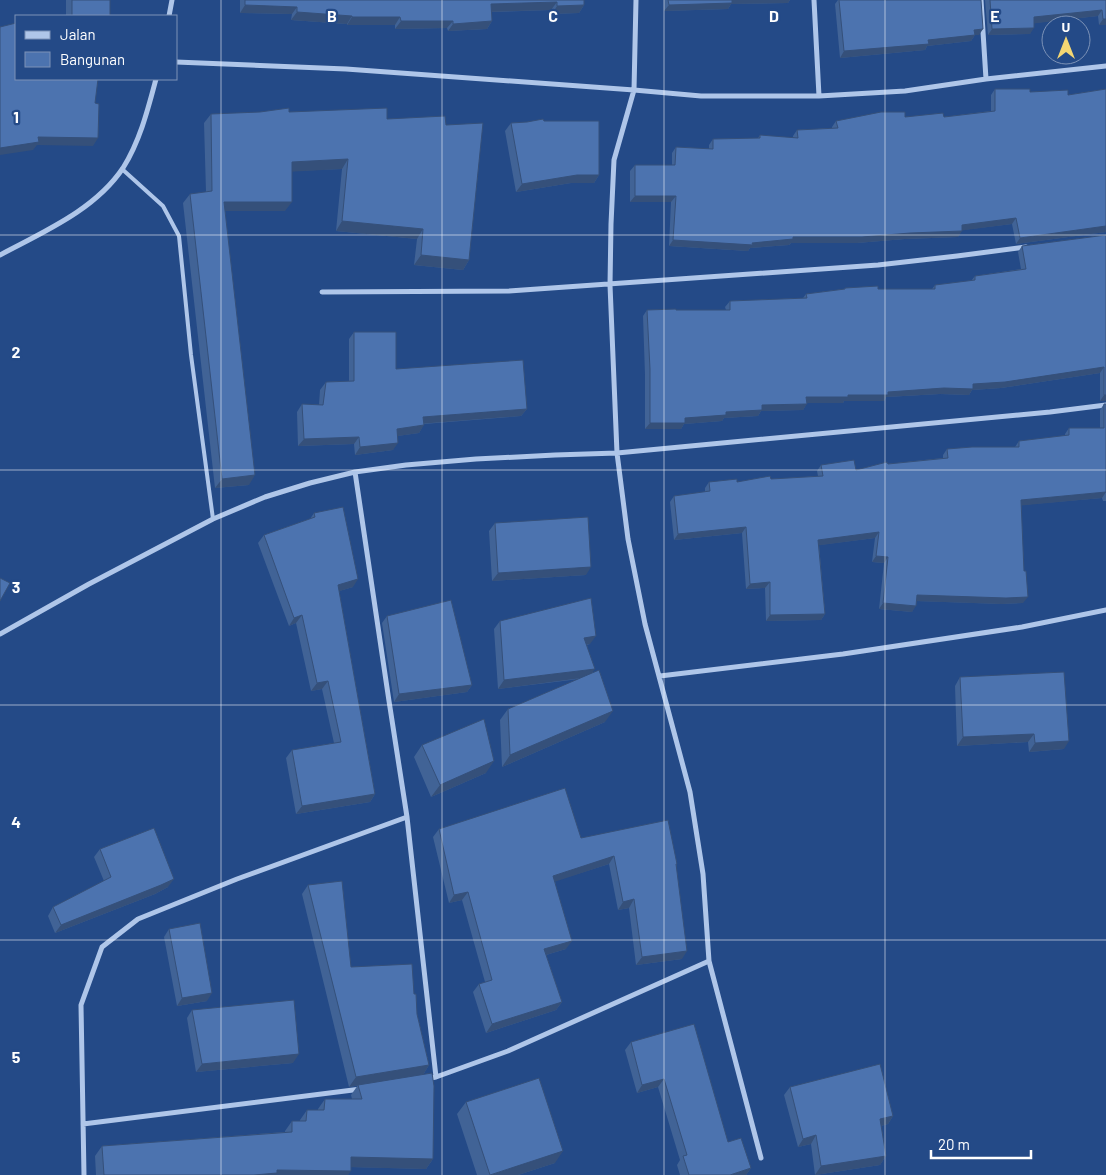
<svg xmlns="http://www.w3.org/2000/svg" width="1106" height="1175" viewBox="0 0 1106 1175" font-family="Barlow,sans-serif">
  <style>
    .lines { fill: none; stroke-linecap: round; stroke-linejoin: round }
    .lane { stroke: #afc6e9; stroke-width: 4 }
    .street { stroke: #afc6e9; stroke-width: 5 }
    .wall { fill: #416396 }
    .shaded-wall { fill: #35507a }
    .building { fill: #4c73af; stroke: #35507a }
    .grid { fill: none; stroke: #fff; stroke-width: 1; stroke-opacity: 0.55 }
    .grid-label { font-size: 16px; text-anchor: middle; font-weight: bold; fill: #fff; stroke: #244a87; stroke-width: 4.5; stroke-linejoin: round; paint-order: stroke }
  </style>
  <rect width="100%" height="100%" fill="#244a87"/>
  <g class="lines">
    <path class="lane" d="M122,169L163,206L179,236L191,355L213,519"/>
    <path class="street" d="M636,0L634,90L614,160L611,224L610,285L617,453L628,539L645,624L690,792L703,874L709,961L761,1158
      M814,0L819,96
      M981,0L986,79
      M169,16L172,0
      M176,62L346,69L634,90L701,96H819L905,91L986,79L1106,66
      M0,255C43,232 95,210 123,168C140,141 148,109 156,79
      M322,292L509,291L878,265L957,256L1026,247
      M355,472L389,701L407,817L436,1077
      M0,634L89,584L213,519L265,497L310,483L355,472L406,465L476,459L555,455L617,453L1050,412L1106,405
      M660,676L843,654L1022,627L1106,610
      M426,1079L436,1077L508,1051L709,961
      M83,1124L361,1089
      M84,1175L81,1005L102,947L138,919L237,879L407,817"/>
  </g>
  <path class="wall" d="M66,0H110V16H66Z
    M240,0H584V5L579,13L552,14L551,10L492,12V21L487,29L448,31L447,28L395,29V25H347V24L291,20L292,14L240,13Z
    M664,0H790L788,3L731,4L728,9L664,11Z
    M838,0H981L979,35H975L971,41L927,46L925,50L840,58L835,4Z
    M985,0H1106V25H1099L1098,16L1034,23L1030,34L988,35Z
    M995,89L1068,95L1106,89V232L1016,244L1012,224L962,230L958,237L905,239L857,243H791L789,245L750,248L748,251L669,246L671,202H630V171L635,165H672V153L676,147L709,149V145L713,139L758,138L760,135L793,138V136L797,130L832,128V127L836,121L905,117H944L991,111V95Z
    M289,112L387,119L446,125L469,260L463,270L414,265L417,239L336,231L342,169L292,171L285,211H225L249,485L215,488L183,203L190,194L206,192L204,123L211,114Z
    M544,121L599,175L594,183H571L516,192L505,131L511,123Z
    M1106,235V401H1100V373L1001,388L972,390L969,395L940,394L886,397L884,401H844L843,403H807L803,410L761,411L758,416L724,418L722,421L684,424L681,429H645V375L643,316L647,310H726L725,307L730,301L803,298L806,294L844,289L845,288L878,289H932L935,285L971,281L975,276L1021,269L1018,252L1022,246Z
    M354,332L396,369L527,409L521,416L424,424L419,433L397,436L393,450L355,455L354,444L298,446L297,412L302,404L319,405L320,390L326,382L349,381V339Z
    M1104,404H1106V501H1103L1102,498L1021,505L1023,603L1002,604L917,601L912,612L879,609L884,563L872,562L875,538L819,545L825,614L821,620L766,621L765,588L746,589L742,533L674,540L670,502L674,496L705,492V488L709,482H737L818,476L817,471L821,465L856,470L888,464L943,458V455L947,449L1015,447L1019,441L1065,436V434L1069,428H1100V410Z
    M314,513L353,587L339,591L375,794L370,802L296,814L286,758L292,750L334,743L322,689L311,691L296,623L289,626L258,543L264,535L310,519Z
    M495,523L586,575L492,581L489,531Z
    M387,616L472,685L467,692L394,702L382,623Z
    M500,621L590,644L587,645L593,673L605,722L502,767L500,720L508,709L579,679L498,689L494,629Z
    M960,677L1064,749L1029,752L1028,742L957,746L955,686Z
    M422,745L486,773L431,797L414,757Z
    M439,829L581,838L677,864L676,866L682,959L636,965L629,908L618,910L609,864L555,881L566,949L546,955L562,1002L556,1010L486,1033L473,992L479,984L485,982L462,900L449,903L433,837Z
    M100,849L168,887L155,894L55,933L48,916L53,907L104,881L94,857Z
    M308,885L351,967L414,994L417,1014L429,1065L423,1075L349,1087L302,894Z
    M169,929L207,1001L177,1006L164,937Z
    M192,1010L293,1063L196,1072L187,1018Z
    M631,1042L728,1142L751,1168L746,1175H680L677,1165L680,1160L658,1087L637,1093L625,1050Z
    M358,1085L433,1159L426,1169L351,1167L348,1175H96L95,1156L102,1146L285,1132V1131L292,1121H300V1120L307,1110H318V1109L325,1099H352L351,1095Z
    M790,1087L893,1116L888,1124L881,1126L886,1156L880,1165L815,1175L811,1144L798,1147L784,1095Z
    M466,1102L555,1163L518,1175H477L457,1114Z"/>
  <path class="shaded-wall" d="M731,0H790L788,3L731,4L728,9L664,11L669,5Z
    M557,2L551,10L486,12L491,4Z
    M245,5L297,7L292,14L240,13Z
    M584,5L579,13L552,14L557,6Z
    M1102,10L1098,16L1029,24L1034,17Z
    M297,12L352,16L347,24L291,20Z
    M352,17H400L395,25H347Z
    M1103,19H1106V25H1099Z
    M401,21H453L447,28L395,29Z
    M492,21L487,29L448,31L453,24Z
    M1034,28L1030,34L988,35L992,29Z
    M983,29L979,35H975L971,41L927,46L925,50L840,58L844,51L928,40L974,30Z
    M38,137L98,138L93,146L37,145L33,150L0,155V148Z
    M348,159L342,169L285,172L292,162Z
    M577,175H599L594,183H571L516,192L522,184Z
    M635,196H676L671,202H630Z
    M224,202H292L285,211H218Z
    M1016,218L1012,224L958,231L962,225Z
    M342,221L423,229L417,239L336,231Z
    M1106,226V232L1016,244L1020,238Z
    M962,231L958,237L905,239L857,243H791L789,245L750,248L748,251L669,246L673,240L752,243L793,237Z
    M421,255L469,260L463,270L414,265Z
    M1104,367L1100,373L1001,388L972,390L969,395L940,394L886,397L884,401H844L843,403H802L806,397L888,392L973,384Z
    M1104,395H1106V401H1100Z
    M807,404L803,410L761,411L758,416L724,418L722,421L684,424L681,429H645L650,423L685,418L762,405Z
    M527,409L521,416L418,424L423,417Z
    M424,425L419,433L391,437L397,429Z
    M359,437L354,444L298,446L304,439Z
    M398,443L393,450L355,455L360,447Z
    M255,475L249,485L215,488L222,479Z
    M1106,492L1102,498L1016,506L1021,500Z
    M746,527L742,533L674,540L678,534Z
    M879,532L875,538L814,546L818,540Z
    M876,556L888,557L884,563L872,562Z
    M591,567L586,575L492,581L498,573Z
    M358,579L353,587L333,593L338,585Z
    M770,582L765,588L746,589L750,584Z
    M917,595L1028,597L1023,603L1002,604L913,601Z
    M883,603L916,606L912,612L879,609Z
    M825,614L821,620L766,621L770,615Z
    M302,615L296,623L289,626L294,618Z
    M596,636L590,644L579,646L584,638Z
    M595,669L589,677L498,689L504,680Z
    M328,681L322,689L311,691L317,683Z
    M472,685L467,692L394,702L399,694Z
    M613,711L605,722L502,767L510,755Z
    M1034,734L1028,742L957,746L963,737Z
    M1069,741L1064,749L1029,752L1035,743Z
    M494,761L486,773L431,797L440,785Z
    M375,794L370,802L296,814L302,806Z
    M614,856L609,864L548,884L553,876Z
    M174,879L168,887L155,894L55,933L61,925Z
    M468,892L462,900L449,903L454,895Z
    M634,899L629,908L618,910L623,902Z
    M572,941L566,949L539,957L544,949Z
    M687,951L682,959L636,965L642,957Z
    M212,993L207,1001L177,1006L182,998Z
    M562,1002L556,1010L486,1033L492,1024Z
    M299,1054L293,1063L196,1072L202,1064Z
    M429,1065L423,1075L349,1087L356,1077Z
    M664,1079L658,1087L637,1093L642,1085Z
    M893,1116L888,1124L874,1128L880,1119Z
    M816,1135L811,1144L798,1147L803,1139Z
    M563,1151L555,1163L518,1175H490Z
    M886,1156L880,1165L815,1175L821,1166Z
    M351,1157L433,1159L426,1169L344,1167Z
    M751,1168L746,1175H730Z
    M277,1170L351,1171L348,1175H254Z"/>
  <path class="building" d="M72,0H110V16H72Z
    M245,0H584V5L557,6V2L491,4L492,21L453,24V21H401L400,17H352V16L297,12V7L245,5Z
    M668,0H732V3L669,5Z
    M839,0H981L983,29L974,30L975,35L928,40L929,44L844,51Z
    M990,0H1106V19H1103L1102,10L1034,17V28L992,29Z
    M16,23V79H98L95,103L99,104L98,138L38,137L39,142L0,148V27Z
    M995,89H1030V92L1068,90V95L1106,89V226L1020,238L1016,218L962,225V231L910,233L862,237H793V239L752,243L753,245L673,240L676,196H635V165H675L676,147L713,149V139L760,138V135L798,138L797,130L838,128L836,121L881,112H905V117L943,113L944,117L995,111Z
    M289,108V112L387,108V119L445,116L446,125L483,123L469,260L421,255L423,229L342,221L348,159L292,162V202H224L255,475L222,479L190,194L212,191L211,114L260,112Z
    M543,119L544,121H599V175H577L522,184L511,123L527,122Z
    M1106,235V395H1104V367L1005,382L973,384V389L944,388L888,392V395H848V397H806L807,404L762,405V410L726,412V415L685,418V423H650V369L647,310L676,309V310H730V301L807,298L806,294L845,289V288L878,286V289H935V285L975,280V276L1026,269L1022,246Z
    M354,332H396V369L523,360L527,409L423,417L424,425L397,429L398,443L360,447L359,437L304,439L302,404L323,405L326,382L354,381Z
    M1104,404H1106V492L1021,500L1024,571H1026L1028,597L1006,598L917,595L916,606L883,603L888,557L876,556L879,532L818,540L825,614L770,615V582L750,584L746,527L678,534L674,496L710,491L709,482L737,479V482L770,476L771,479L823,476L821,465L854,460L856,470L887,462L888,464L948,458L947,449L972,447H1019V441L1069,435V428H1104Z
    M343,507L358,579L338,585L375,794L302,806L292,750L341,742L328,681L317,683L302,615L294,618L264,535L315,517L314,513Z
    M588,517L591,567L498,573L495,523Z
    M0,578L10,583L0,601Z
    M591,598L596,636L584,638L595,669L504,680L500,621Z
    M451,600L472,685L399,694L387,616Z
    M599,670L613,711L510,755L508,709Z
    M1064,672L1069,741L1035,743L1034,734L963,737L960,677Z
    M484,719L494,761L440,785L422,745Z
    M565,788L581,838L668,820L677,864H676L687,951L642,957L634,899L623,902L614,856L553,876L572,941L544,949L562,1002L492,1024L479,984L492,980L468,892L454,895L439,829Z
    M154,828L174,879L161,885L61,925L53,907L111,877L100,849Z
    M342,881L351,967L412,964L414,994H416L417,1014L429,1065L356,1077L308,885Z
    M200,923L212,993L182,998L169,929Z
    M294,1000L299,1054L202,1064L192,1010Z
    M694,1024L728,1142L741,1138L751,1168L730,1175H689L683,1156L687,1155L664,1079L642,1085L631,1042Z
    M880,1064L893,1116L880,1119L886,1156L821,1166L816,1135L803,1139L790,1087Z
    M432,1073L434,1086L433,1159L351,1157V1171L277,1170V1173L254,1175H104L102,1146L292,1132V1121H306L307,1110H324L325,1099H362L358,1085Z
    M539,1078L563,1151L490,1175L466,1102Z"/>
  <path class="grid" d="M221,0V1175M442,0V1175M664,0V1175M885,0V1175M0,235H1106M0,470H1106M0,705H1106M0,940H1106"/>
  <g class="grid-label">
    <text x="332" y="22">B</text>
    <text x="553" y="22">C</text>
    <text x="774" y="22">D</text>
    <text x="995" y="22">E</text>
    <text x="16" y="123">1</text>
    <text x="16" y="358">2</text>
    <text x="16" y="593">3</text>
    <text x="16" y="828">4</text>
    <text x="16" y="1063">5</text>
  </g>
  <rect x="15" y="15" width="162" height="65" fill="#244a87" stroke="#7c92b7"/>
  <rect x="25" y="31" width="25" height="8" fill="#afc6e9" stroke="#7c92b7"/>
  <text x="60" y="40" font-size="15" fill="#ffffff">Jalan</text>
  <rect x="25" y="52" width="25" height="15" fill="#4c73af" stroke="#7c92b7"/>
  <text x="60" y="65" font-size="15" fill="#ffffff">Bangunan</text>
  <g transform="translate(1066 40)"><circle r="24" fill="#244a87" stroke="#7c92b7"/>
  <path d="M0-4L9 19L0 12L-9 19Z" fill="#f3d673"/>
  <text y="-8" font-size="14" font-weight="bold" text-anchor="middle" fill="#ffffff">U</text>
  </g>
  <path d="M931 1150v8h100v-8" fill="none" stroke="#ffffff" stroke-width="2.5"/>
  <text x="938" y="1150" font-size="15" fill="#ffffff" stroke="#244a87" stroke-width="4" paint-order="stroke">20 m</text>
</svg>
